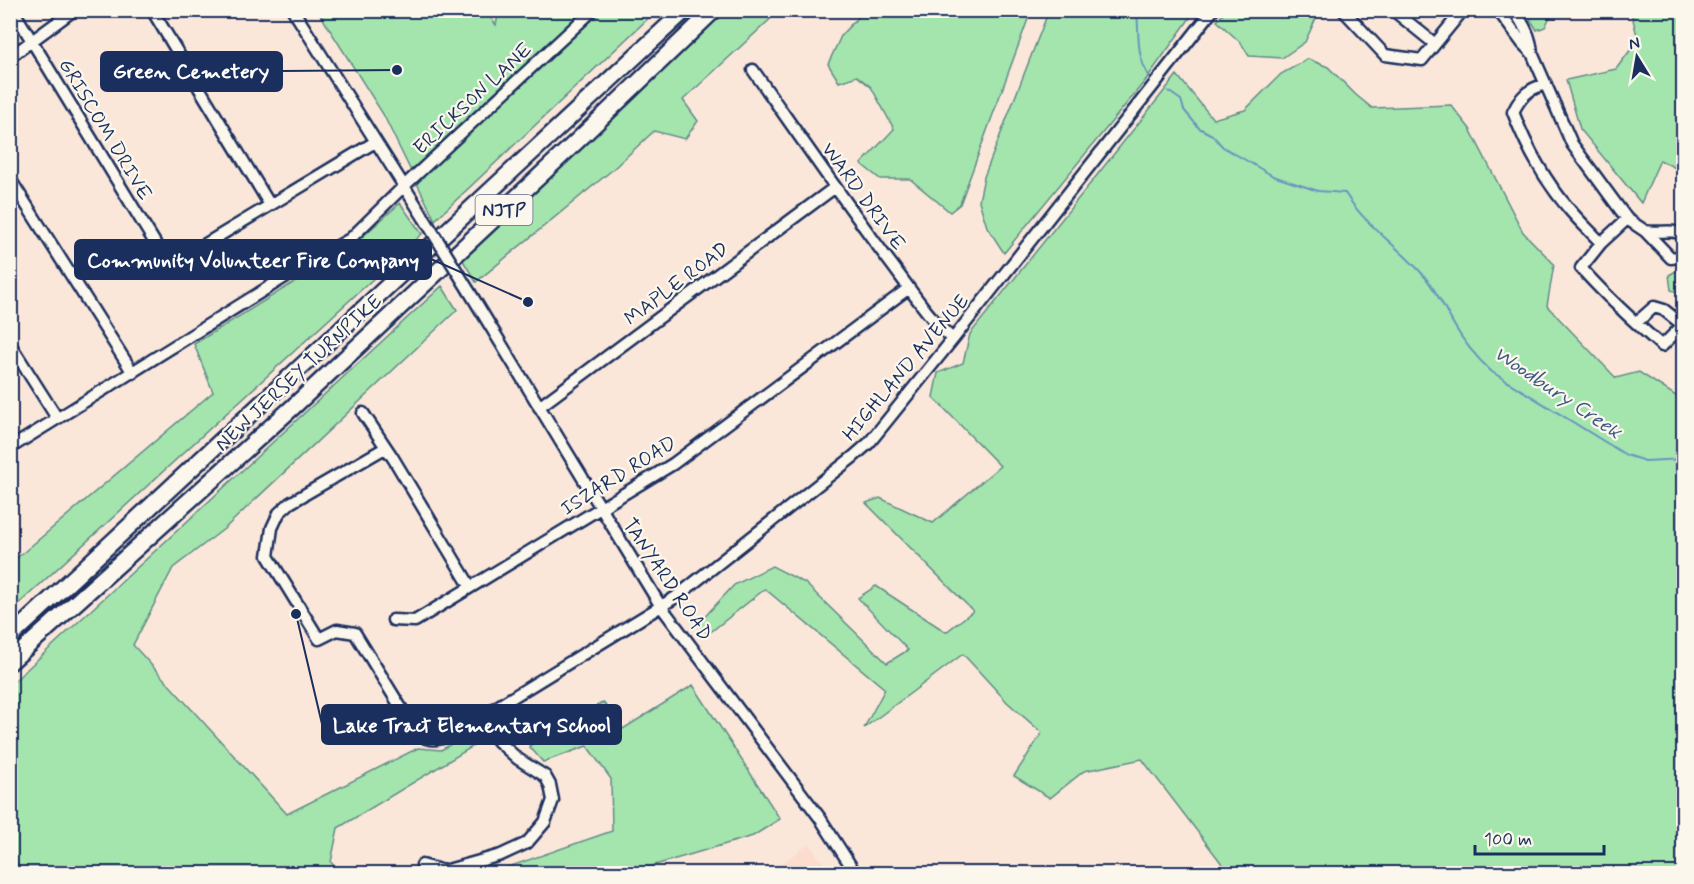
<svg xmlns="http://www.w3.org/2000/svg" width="1694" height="884" viewBox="0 0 1694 884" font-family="Mynerve,sans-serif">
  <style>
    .built { fill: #fbdccd }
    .green { fill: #a4e5ae; stroke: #608a86; stroke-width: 1.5 }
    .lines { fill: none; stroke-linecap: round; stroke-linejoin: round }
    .stream { stroke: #6a94bf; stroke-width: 2 }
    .minor-casing { stroke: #1b2f5e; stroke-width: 15 }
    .highway-casing { stroke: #1b2f5e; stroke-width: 20 }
    .minor { stroke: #fbf7ec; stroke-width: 10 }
    .highway { stroke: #fbf7ec; stroke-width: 15 }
    .minor-bridge-casing { stroke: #1b2f5e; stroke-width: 15; stroke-linecap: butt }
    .minor-bridge { stroke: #fbf7ec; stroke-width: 10 }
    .labels { text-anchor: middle; stroke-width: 4.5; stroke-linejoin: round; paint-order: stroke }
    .shield { fill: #fbf7ec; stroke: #5e6b89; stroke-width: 1.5 }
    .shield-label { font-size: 18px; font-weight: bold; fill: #1b2f5e }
    .street-label { font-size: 20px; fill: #1b2f5e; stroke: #fbf7ec }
    .water-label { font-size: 21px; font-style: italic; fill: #3c5986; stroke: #fbf7ec }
    .leader { fill: none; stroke: #1b2f5e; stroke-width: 2 }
    .callout-dot { fill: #1b2f5e; stroke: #fbf7ec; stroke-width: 2 }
    .callout { fill: #1b2f5e; stroke: #1b2f5e; stroke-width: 2 }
    .callout-label { font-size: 21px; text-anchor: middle; font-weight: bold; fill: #fff }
  </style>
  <rect width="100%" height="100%" fill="#fbe7da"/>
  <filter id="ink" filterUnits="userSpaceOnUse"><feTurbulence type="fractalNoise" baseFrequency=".0167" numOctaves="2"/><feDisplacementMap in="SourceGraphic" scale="12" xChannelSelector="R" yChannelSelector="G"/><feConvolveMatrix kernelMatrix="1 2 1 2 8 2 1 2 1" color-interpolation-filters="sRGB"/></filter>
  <g filter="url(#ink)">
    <path class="built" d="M809,844L831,873H747L782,863Z"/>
    <path class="green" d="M1049,10L1195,11L1145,81L1004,253L987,227L979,201L984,177Z
      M318,11H486L496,25L499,11H656L435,220L383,114Z
      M725,11H779L683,100L698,121L685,139L654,131L611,171L476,282L462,259Z
      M864,11H1031L960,204L950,212L910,179H880L861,164L894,129L871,87L857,76L839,82L828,64L842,34Z
      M1317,11L1318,14L1305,42L1282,58L1249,56L1241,43L1217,21L1225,11Z
      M1525,11H1550L1551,15L1545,27L1537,30Z
      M1631,11H1683V172L1660,160L1641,203L1580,129L1566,80L1616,69L1638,40Z
      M1308,59L1328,67L1356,95L1372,108L1451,105L1470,129L1523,232L1554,264L1547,306L1616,378L1639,372L1679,398L1683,394V873H1229L1142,759L1084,771L1050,798L1014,776L1042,733L1007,702L963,654L864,728L885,689L765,589L708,634L698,624L734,585L772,566L805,583L887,663L908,650L858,598L876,586L946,632L973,611L866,503L880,498L933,523L1000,466L933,397L938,373L963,363L970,334L1177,75L1213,119L1245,110L1281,74Z
      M400,203L422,234L11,611V563L213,392L194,344L350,248Z
      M1683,267V294L1671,290L1669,275Z
      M442,286L457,310L224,529L173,568L133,645L287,814L418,748L441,750L474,731L480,742L338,828L331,862L339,873H11V684Z
      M693,685L780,819L753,836L628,873H491L612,831L611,779L587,746L543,762L529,746L603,702L623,729Z"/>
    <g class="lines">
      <path class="stream" d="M1137,10C1139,31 1136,60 1150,77
        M1168,91L1181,100L1184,110L1199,128L1212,135L1223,147L1273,176L1318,191L1345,193C1366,227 1400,247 1425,277C1437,292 1445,309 1454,325C1464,343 1477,358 1492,372L1626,455L1645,461L1684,459
        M10,848L21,874"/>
      <defs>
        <path id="minor" d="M13,10L169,266L375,142
          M152,10L270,205
          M293,10L424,218
          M1343,10L1385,55L1422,60L1463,10
          M1393,10L1435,44
          M1498,10L1523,44L1532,53
          M1513,10C1523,22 1531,38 1532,53L1572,144L1627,219L1645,231L1671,258L1678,257L1684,253
          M10,57L74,10
          M753,70C798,134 842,198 889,261C909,287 928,318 953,339
          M1546,84C1528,89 1521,96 1513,112C1526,146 1545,181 1569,209C1579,221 1590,231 1601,243L1627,219
          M10,179L133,373
          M1645,231C1659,234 1672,228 1684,235
          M1601,243L1581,268C1606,296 1633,321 1662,346L1683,325L1664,310L1654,307L1636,323
          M469,291L660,605L820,818L856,874
          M10,344L57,418
          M539,407L834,188
          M363,413L393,458L470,586
          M10,448L306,264L350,239L403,187L593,10
          M385,448L290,503L279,513L272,528L268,556L319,639L337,630L355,633L414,729C417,732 422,736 426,738C443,744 465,726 479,718L676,597L853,457L869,443L953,339L1213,10
          M393,620L415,621L673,464L909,288
          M422,865L444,871L501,855L527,843L545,822L553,800L550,785L545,776L518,759L499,742L479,718"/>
        <path id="highway" d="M10,637L685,10
          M10,662L293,407L576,142L714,10"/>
      </defs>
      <use href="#minor" class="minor-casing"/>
      <use href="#highway" class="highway-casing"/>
      <use href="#minor" class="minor"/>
      <use href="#highway" class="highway"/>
      <defs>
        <path id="minor-bridge" d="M424,218L469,291"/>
      </defs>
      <use href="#minor-bridge" class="minor-bridge-casing"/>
      <use href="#minor-bridge" class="minor-bridge"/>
    </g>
  </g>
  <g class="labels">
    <rect class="shield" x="475.5" y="195" width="57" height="30" rx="4.5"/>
    <g class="shield-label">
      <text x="504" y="216">NJTP</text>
    </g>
    <g class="street-label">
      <text transform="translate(472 98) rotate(-43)" y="7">ERICKSON LANE</text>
      <text transform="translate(106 129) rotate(59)" y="7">GRISCOM DRIVE</text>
      <text transform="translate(864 196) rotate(54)" y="7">WARD DRIVE</text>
      <text transform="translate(676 283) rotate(-37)" y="7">MAPLE ROAD</text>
      <text transform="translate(905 367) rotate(-50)" y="7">HIGHLAND AVENUE</text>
      <text transform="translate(298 372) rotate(-43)" y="7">NEW JERSEY TURNPIKE</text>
      <text transform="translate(618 475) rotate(-32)" y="7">ISZARD ROAD</text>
      <text transform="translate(668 579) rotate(56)" y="7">TANYARD ROAD</text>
    </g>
    <g class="water-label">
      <text transform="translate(1558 392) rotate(34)" y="7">Woodbury Creek</text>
    </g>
  </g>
  <path class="leader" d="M397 70L282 71M528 302L431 259M296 614L322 724"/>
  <g class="callout-dot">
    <circle cx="397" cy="70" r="6"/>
    <circle cx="528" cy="302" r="6"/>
    <circle cx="296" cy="614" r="6"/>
  </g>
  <g class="callout">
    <rect x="101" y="52" width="181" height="39" rx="6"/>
    <rect x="75" y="240" width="356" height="39" rx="6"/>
    <rect x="322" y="705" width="299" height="39" rx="6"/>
  </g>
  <g class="callout-label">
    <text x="191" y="78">Green Cemetery</text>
    <text x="253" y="267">Community Volunteer Fire Company</text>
    <text x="472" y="732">Lake Tract Elementary School</text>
  </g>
  <rect width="1694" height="884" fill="none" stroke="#fbf7ec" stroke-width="36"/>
  <rect x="18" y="18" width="1658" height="848" fill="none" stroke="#1b2f5e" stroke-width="2" filter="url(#ink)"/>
  <g transform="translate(1637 57) rotate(349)" stroke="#fbf7ec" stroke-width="4.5" paint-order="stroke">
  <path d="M0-4.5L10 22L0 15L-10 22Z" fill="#1b2f5e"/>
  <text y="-9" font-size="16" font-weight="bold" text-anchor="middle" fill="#1b2f5e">N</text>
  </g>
  <path d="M1475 845v9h129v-9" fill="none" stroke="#1b2f5e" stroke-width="3"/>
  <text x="1484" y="845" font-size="18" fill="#1b2f5e" stroke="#fbf7ec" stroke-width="4.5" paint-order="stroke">100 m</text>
</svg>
